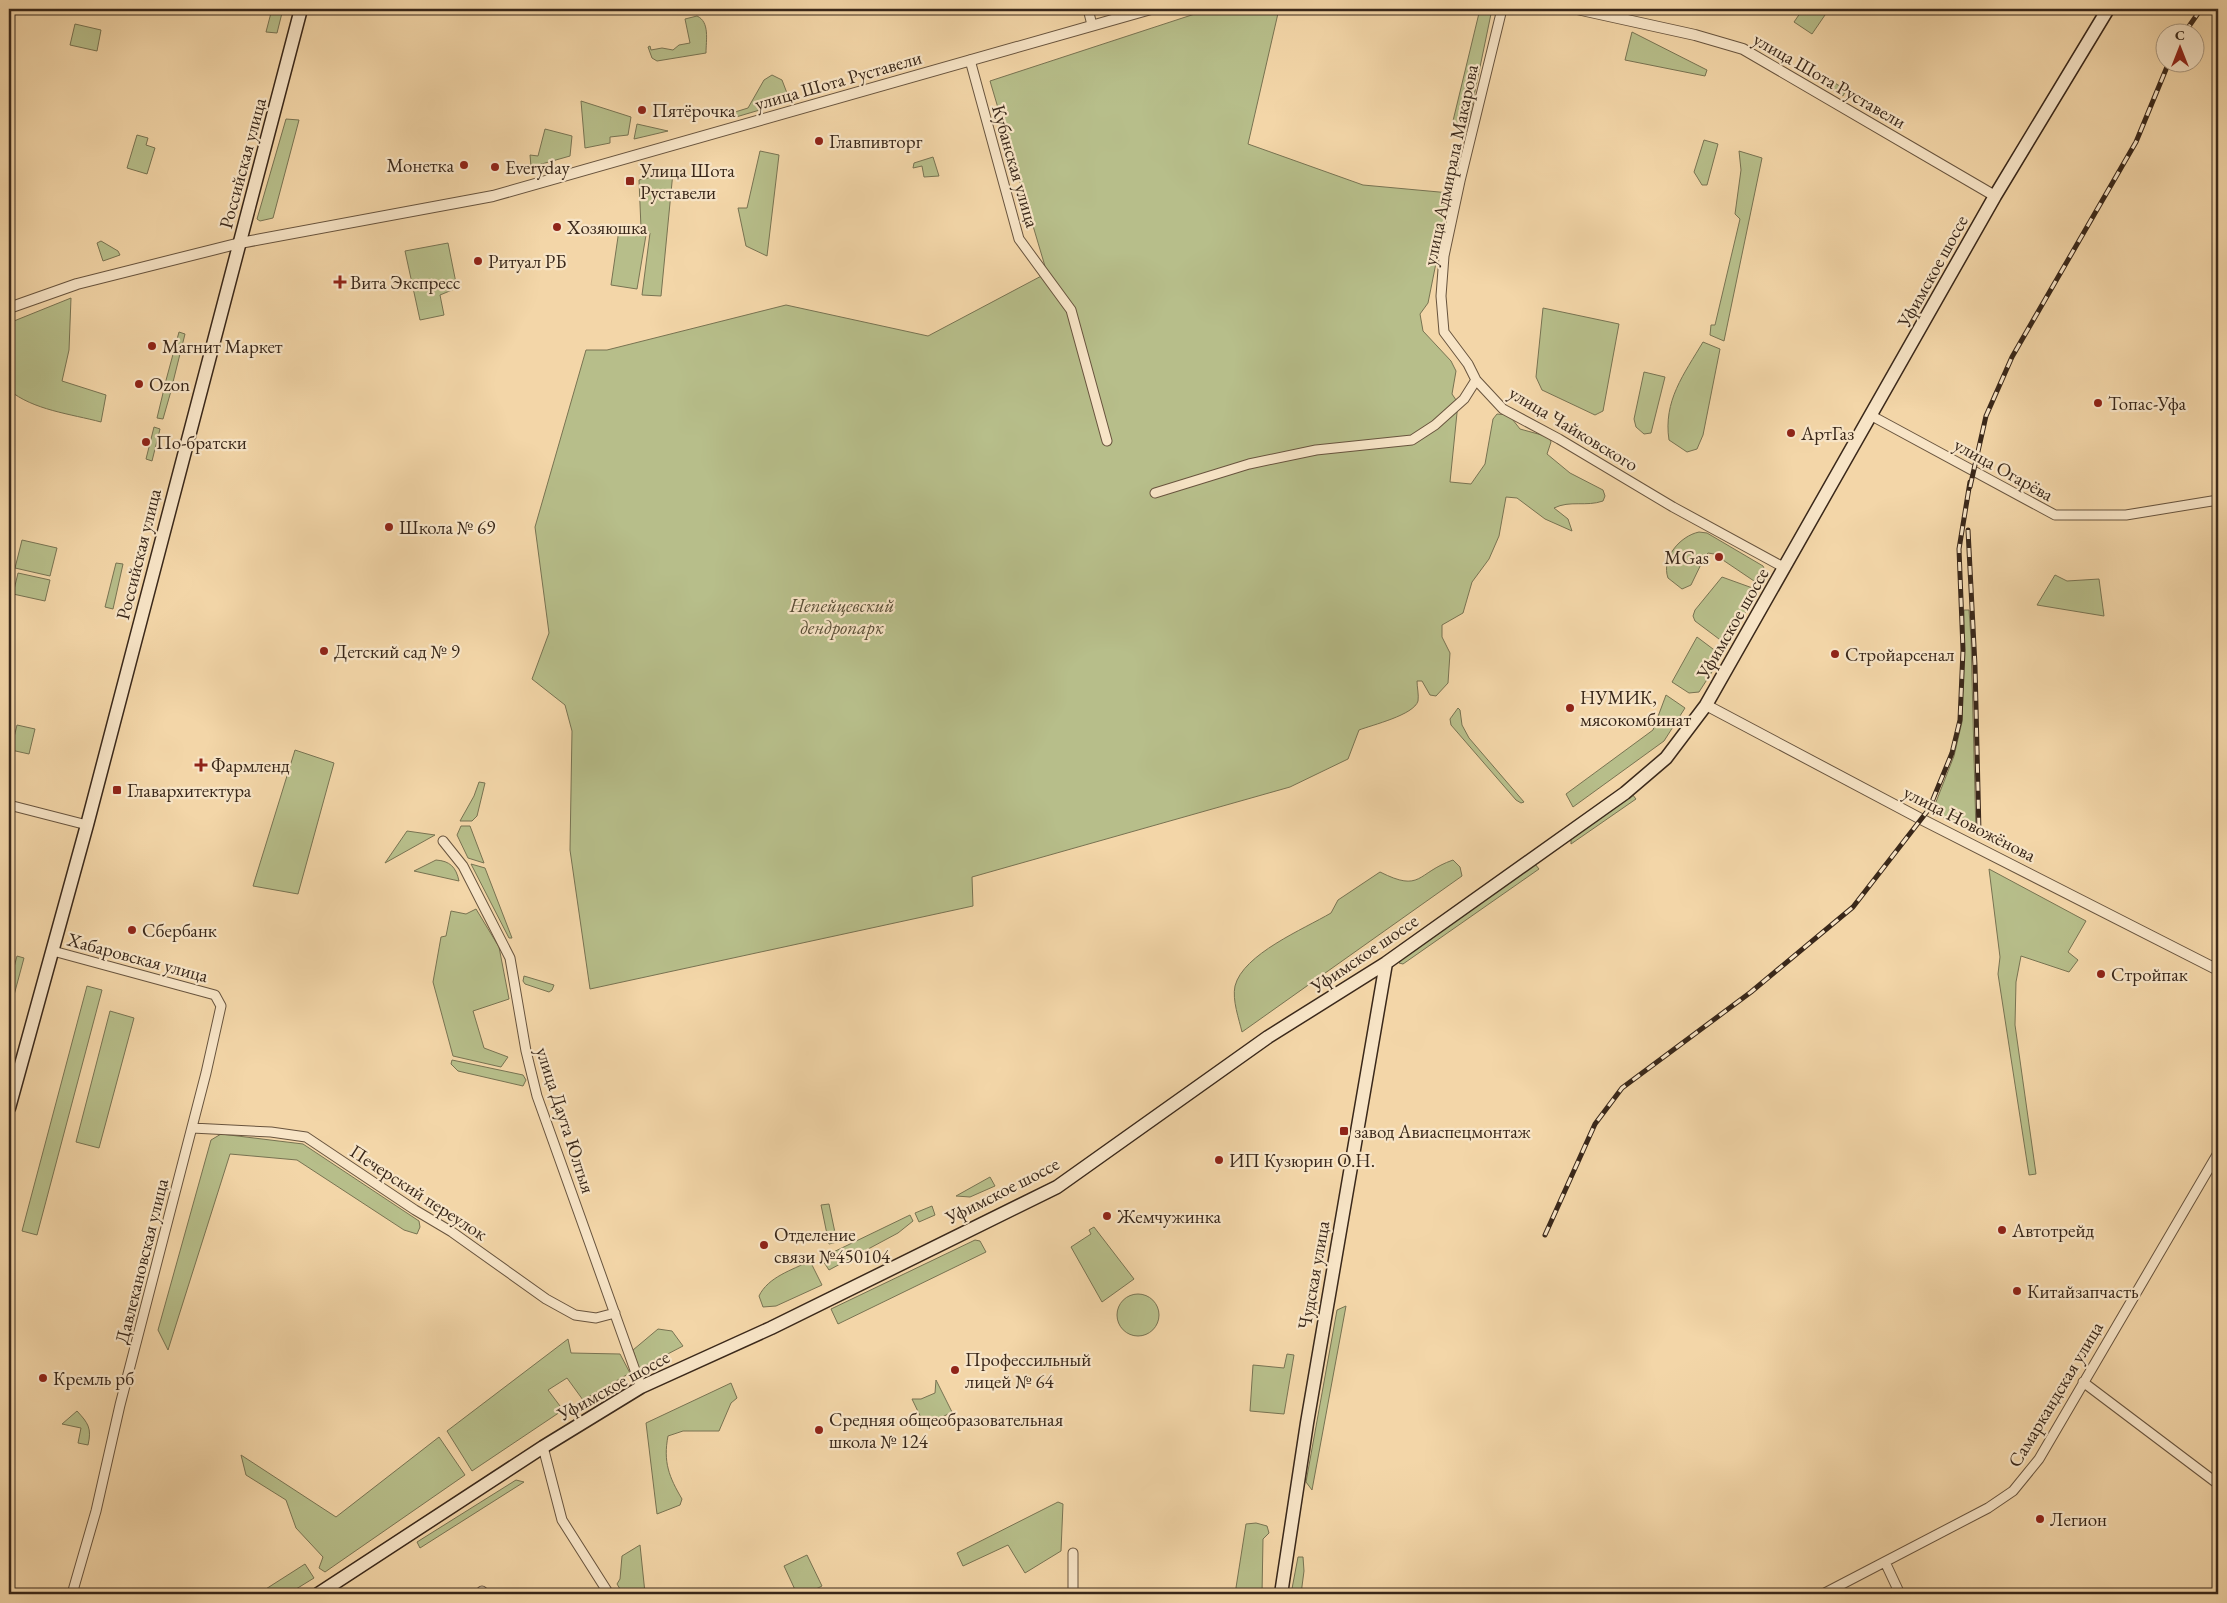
<svg xmlns="http://www.w3.org/2000/svg" width="2227" height="1603" viewBox="0 0 2227 1603" font-family="'EB Garamond',serif">
  <style>
    .green { fill: #b7be8a; stroke: #787352 }
    .lines { fill: none; stroke-linecap: round; stroke-linejoin: round }
    .minor-casing { stroke: #68543e; stroke-width: 11 }
    .tertiary-casing { stroke: #68543e; stroke-width: 12 }
    .secondary-casing { stroke: #3a281a; stroke-width: 15 }
    .minor { stroke: #f7e4c6; stroke-width: 9 }
    .tertiary { stroke: #f7e4c6; stroke-width: 10 }
    .secondary { stroke: #f7e4c6; stroke-width: 12 }
    .rail-casing { stroke: #3a281a; stroke-width: 5 }
    .rail { stroke: #f7e4c6; stroke-width: 3; stroke-dasharray: 9; stroke-linecap: butt }
    .poi-dot { fill: #8f2418; stroke: #f7e4c6; stroke-width: 2 }
    .labels { text-anchor: middle; stroke-width: 4.5; stroke-linejoin: round; paint-order: stroke }
    .street-label { font-size: 19px; fill: #3a281a; stroke: #f7e4c6 }
    .poi-label { font-size: 19px; fill: #3a281a; stroke: #f7e4c6; text-anchor: start }
    .park-label { font-size: 19px; font-style: italic; fill: #594e36; stroke: #f7e4c6 }
  </style>
  <rect width="100%" height="100%" fill="#f3d6a8"/>
  <filter id="stains"><feTurbulence type="fractalNoise" baseFrequency=".004" numOctaves="4"/><feColorMatrix values="0 0 0 0 .2 0 0 0 0 .09 0 0 0 0 .02 0 0 0 .5 -.17"/></filter>
  <radialGradient id="worn" r=".72"><stop offset=".6" stop-color="#630" stop-opacity="0"/><stop offset="1" stop-color="#630" stop-opacity=".3"/></radialGradient>
  <path class="green" d="M272,9H283L277,33L266,32Z
    M1210,9H1279L1248,144L1363,185L1450,193L1428,303L1420,314L1423,331L1451,361L1456,371L1452,394L1458,403L1450,482L1471,484L1485,464L1493,419L1497,414L1509,415L1520,429L1549,437L1551,442L1547,454L1570,473L1603,490L1605,496L1603,501C1586,507 1570,500 1554,508L1568,519L1572,531L1545,519L1517,498L1506,497L1499,536L1489,559L1472,582L1463,613L1442,625V637L1450,653L1448,683L1436,696L1430,695L1422,681H1417C1417,687 1419,695 1418,701C1414,715 1372,725 1359,730L1348,759L1290,787L972,877L973,906L590,989L570,850L572,731L565,705L532,679L549,633L535,527L586,350H607L786,305L928,336L1047,273L990,81Z
    M1480,9H1492L1467,130L1452,125Z
    M1803,9H1816L1825,15L1812,34L1794,22Z
    M697,16C710,22 706,40 706,53L657,61L652,58L648,47L650,46L651,50L662,48L673,50L679,45L690,43L685,19Z
    M75,24L101,30L97,51L70,45Z
    M1632,32L1707,70L1705,76L1625,60Z
    M1819,73L1846,90L1843,96L1816,79Z
    M772,75L782,80L790,101L736,117L735,112L748,108L764,80Z
    M581,101L631,117L628,135L610,137V143L585,148Z
    M286,119L299,120L273,218L260,221L257,219Z
    M637,124L668,131L634,139Z
    M545,129L572,136L570,156L531,167L530,155L538,156Z
    M137,135L148,138L146,145L155,148L147,174L127,168Z
    M1704,140L1718,144L1707,185H1702L1694,172Z
    M760,151L779,155L767,256L746,246L738,208H747Z
    M1739,151L1762,158L1724,341L1710,335L1711,325H1715L1740,219L1735,214L1741,170Z
    M933,157L939,176L924,177L922,166L913,168L914,163Z
    M673,172L661,296L642,295L650,233L641,228L639,180Z
    M619,230L646,235L637,289L611,285Z
    M101,241L118,251L120,255L103,261L97,243Z
    M448,243L457,288L440,295L444,315L420,320L405,251Z
    M71,298L69,350L62,381L106,395L101,422C71,414 33,410 9,390V323Z
    M1543,308L1619,324L1603,411L1595,415L1542,390L1536,377Z
    M179,332L185,334L172,386L165,384Z
    M1703,342L1720,349L1703,435L1697,449L1687,452L1669,440C1663,401 1684,374 1703,342Z
    M1644,372L1665,377L1651,433L1644,434L1636,427L1634,419Z
    M164,389L171,391L163,419L157,418Z
    M154,427L160,429L152,461L146,459Z
    M1699,532L1707,533L1763,566L1767,575L1758,582L1754,581L1714,554L1708,553L1705,556L1691,585L1682,589L1668,578C1661,558 1680,536 1699,532Z
    M22,540L57,548L50,576L15,568Z
    M116,563L123,564L113,609L105,607Z
    M18,573L50,580L45,601L13,594Z
    M2055,575L2067,581L2099,579L2104,616L2037,605Z
    M1722,577L1758,590L1729,641L1723,642L1695,621L1693,616L1695,610Z
    M1964,610H1969L1971,639L1976,834L1932,812L1954,756L1962,722Z
    M1697,637L1717,652L1719,661L1699,692L1689,693L1672,682Z
    M1666,695L1685,708L1664,741L1573,807L1566,794L1653,730Z
    M1458,708L1460,710L1462,725L1469,738L1524,802L1521,803L1516,800L1451,725L1450,719Z
    M17,725L35,729L29,754L11,750Z
    M295,750L334,763L298,894L253,886Z
    M479,782L485,783L477,816L472,821H460L474,796Z
    M1632,794L1636,799L1571,844V837Z
    M461,826H470L484,863L468,858L457,835Z
    M407,831L435,835L385,863Z
    M436,860C450,861 456,867 459,881L414,871Z
    M1453,860L1460,867L1462,876L1242,1032C1239,1019 1232,1000 1235,986C1243,954 1304,929 1331,913L1338,900L1380,872C1422,893 1416,873 1453,860Z
    M471,864L485,868L512,938H509Z
    M1535,864L1539,869L1403,964L1399,963V960Z
    M1989,869L2086,921L2068,952L2078,960L2069,972L2021,956L2016,982L2015,1025L2036,1174L2029,1175L1998,974L2000,957Z
    M476,909L499,947L509,999L473,1011L484,1048L508,1057L501,1067L453,1056L433,982L441,937L446,936L451,911L466,914Z
    M17,956L24,958L10,1010L9,986Z
    M524,976L554,985L552,990L549,992L525,984L523,981Z
    M87,986L102,990L37,1235L22,1231Z
    M110,1011L134,1018L99,1148L76,1142Z
    M452,1060L523,1075L526,1080L523,1086L458,1071L451,1064Z
    M221,1134L303,1144L419,1221L420,1227L417,1234L404,1230L297,1160L230,1154L168,1350L158,1330L211,1140Z
    M990,1177L995,1186L970,1197L956,1196Z
    M829,1204L837,1242L829,1244L821,1205Z
    M932,1206L935,1215L919,1222L915,1213Z
    M910,1215L913,1221L898,1233L829,1270L821,1258Z
    M1094,1227L1134,1279L1102,1302L1071,1247L1091,1234L1089,1230Z
    M975,1240L980,1241L986,1252L838,1324L831,1309Z
    M810,1261L822,1285L776,1306L763,1307L759,1296C768,1277 792,1270 810,1261Z
    M1117 1315a21 21 0 1 1 42 0a21 21 0 1 1-42 0Z
    M1346,1306L1312,1490L1306,1482L1337,1310Z
    M658,1329L672,1331L683,1346L639,1369L633,1350Z
    M568,1339L571,1353L620,1354L630,1373L583,1400L567,1378L548,1390L563,1410L472,1471L447,1431Z
    M1287,1354L1294,1355L1284,1414L1250,1411L1253,1365L1284,1368Z
    M936,1380L952,1412L925,1426L912,1399H921L935,1393Z
    M731,1383L737,1398L731,1403L719,1431H683L668,1436C663,1462 669,1477 682,1499L680,1505L657,1514L646,1423Z
    M77,1411C88,1423 92,1428 88,1445L78,1443L81,1428L62,1424Z
    M439,1437L465,1475L325,1572L319,1568L323,1557L296,1528L286,1500L246,1475L241,1455L336,1517Z
    M516,1480L524,1482L420,1548L417,1542Z
    M1058,1502L1063,1504L1061,1551L1025,1573L1008,1545L963,1566L957,1553Z
    M1256,1523L1267,1526L1269,1533L1263,1539L1262,1594H1235L1246,1524Z
    M640,1545L645,1593L623,1594L617,1584L620,1579L622,1556Z
    M807,1555L822,1586L806,1594H797L784,1566Z
    M1298,1557H1303L1304,1571L1301,1594H1291Z
    M305,1564L314,1578L288,1594H258Z"/>
  <g class="lines">
    <defs>
      <path id="minor" d="M1088,9L1092,25
        M1502,9L1460,181L1444,256L1441,296L1444,332L1468,364L1476,380L1503,409L1559,439L1673,507L1785,568
        M970,60L1019,239L1071,310L1107,441
        M1872,416L2055,515H2126L2218,500
        M1155,493L1249,464L1316,450L1412,440L1435,425L1464,399L1476,380
        M9,805L87,825
        M443,841L463,866L510,958L526,1051L537,1096L641,1387
        M53,951L215,995L221,1006L206,1073L120,1405L96,1511L72,1594
        M192,1128L271,1132L306,1137L415,1210L452,1232L546,1299L575,1315L596,1318L615,1313
        M2083,1382L2218,1484
        M543,1447L562,1520L609,1594
        M1885,1562L1900,1594
        M479,1594L482,1591L485,1594
        M1073,1594V1553
        M1823,1594L1988,1508L2013,1491L2039,1459L2218,1153"/>
      <path id="tertiary" d="M1577,9L1695,35L1743,49L1995,196
        M9,308L77,284L240,243L493,196L1151,9
        M1706,705L1921,819L2218,970"/>
      <path id="secondary" d="M9,1108L87,825L301,9
        M318,1594L543,1447L641,1387L771,1328L1057,1187L1268,1037L1386,963L1625,793L1666,758L1706,705L1995,196L2108,9
        M1281,1594L1307,1423L1386,963"/>
    </defs>
    <use href="#minor" class="minor-casing"/>
    <use href="#tertiary" class="tertiary-casing"/>
    <use href="#secondary" class="secondary-casing"/>
    <use href="#minor" class="minor"/>
    <use href="#tertiary" class="tertiary"/>
    <use href="#secondary" class="secondary"/>
    <defs>
      <path id="rail" d="M2185,32L2201,9
        M1970,487L1986,416L2012,357L2136,142L2169,62
        M1968,530L1975,666L1979,832
        M1545,1235L1595,1124L1622,1088L1751,992L1853,907L1929,809L1952,753L1960,720L1963,650L1959,549L1970,482"/>
    </defs>
    <use href="#rail" class="rail-casing"/>
    <use href="#rail" class="rail"/>
  </g>
  <g class="poi-dot">
    <circle cx="642" cy="110" r="5"/>
    <circle cx="819" cy="141" r="5"/>
    <circle cx="464" cy="165" r="5"/>
    <circle cx="495" cy="167" r="5"/>
    <rect x="625" y="176" width="10" height="10" rx="2.5"/>
    <circle cx="557" cy="227" r="5"/>
    <circle cx="478" cy="261" r="5"/>
    <path d="M337.5 274.5h5v5h5v5h-5v5h-5v-5h-5v-5h5z"/>
    <circle cx="152" cy="346" r="5"/>
    <circle cx="139" cy="384" r="5"/>
    <circle cx="2098" cy="403" r="5"/>
    <circle cx="1791" cy="433" r="5"/>
    <circle cx="146" cy="442" r="5"/>
    <circle cx="389" cy="527" r="5"/>
    <circle cx="1719" cy="557" r="5"/>
    <circle cx="324" cy="651" r="5"/>
    <circle cx="1835" cy="654" r="5"/>
    <circle cx="1570" cy="708" r="5"/>
    <path d="M198.5 757.5h5v5h5v5h-5v5h-5v-5h-5v-5h5z"/>
    <rect x="112" y="785" width="10" height="10" rx="2.5"/>
    <circle cx="132" cy="930" r="5"/>
    <circle cx="2101" cy="974" r="5"/>
    <rect x="1339" y="1126" width="10" height="10" rx="2.5"/>
    <circle cx="1219" cy="1160" r="5"/>
    <circle cx="1107" cy="1216" r="5"/>
    <circle cx="2002" cy="1230" r="5"/>
    <circle cx="764" cy="1245" r="5"/>
    <circle cx="2017" cy="1291" r="5"/>
    <circle cx="955" cy="1370" r="5"/>
    <circle cx="43" cy="1378" r="5"/>
    <circle cx="819" cy="1430" r="5"/>
    <circle cx="2040" cy="1519" r="5"/>
  </g>
  <g class="labels">
    <g class="street-label">
      <text transform="translate(838 80) rotate(-16)" y="7">улица Шота Руставели</text>
      <text transform="translate(1830 80) rotate(30)" y="7">улица Шота Руставели</text>
      <text transform="translate(242 163) rotate(-75)" y="7">Российская улица</text>
      <text transform="translate(1450 165) rotate(-78)" y="7">улица Адмирала Макарова</text>
      <text transform="translate(1016 166) rotate(74)" y="7">Кубанская улица</text>
      <text transform="translate(1932 271) rotate(-61)" y="7">Уфимское шоссе</text>
      <text transform="translate(1574 428) rotate(31)" y="7">улица Чайковского</text>
      <text transform="translate(2004 469) rotate(29)" y="7">улица Огарёва</text>
      <text transform="translate(138 554) rotate(-76)" y="7">Российская улица</text>
      <text transform="translate(1732 623) rotate(-60)" y="7">Уфимское шоссе</text>
      <text transform="translate(1970 823) rotate(27)" y="7">улица Новожёнова</text>
      <text transform="translate(1364 953) rotate(-34)" y="7">Уфимское шоссе</text>
      <text transform="translate(138 957) rotate(15)" y="7">Хабаровская улица</text>
      <text transform="translate(566 1120) rotate(72)" y="7">улица Даута Юлтыя</text>
      <text transform="translate(1002 1190) rotate(-27)" y="7">Уфимское шоссе</text>
      <text transform="translate(419 1192) rotate(33)" y="7">Печерский переулок</text>
      <text transform="translate(141 1261) rotate(-76)" y="7">Давлекановская улица</text>
      <text transform="translate(1313 1275) rotate(-80)" y="7">Чудская улица</text>
      <text transform="translate(613 1385) rotate(-29)" y="7">Уфимское шоссе</text>
      <text transform="translate(2055 1394) rotate(-59)" y="7">Самаркандская улица</text>
    </g>
    <g class="poi-label">
      <text x="652" y="117">Пятёрочка</text>
      <text x="829" y="148">Главпивторг</text>
      <text x="454" y="172" text-anchor="end">Монетка</text>
      <text x="505" y="174">Everyday</text>
      <text x="640" y="177">Улица Шота<tspan x="640" dy="22">Руставели</tspan></text>
      <text x="567" y="234">Хозяюшка</text>
      <text x="488" y="268">Ритуал РБ</text>
      <text x="350" y="289">Вита Экспресс</text>
      <text x="162" y="353">Магнит Маркет</text>
      <text x="149" y="391">Ozon</text>
      <text x="2108" y="410">Топас-Уфа</text>
      <text x="1801" y="440">АртГаз</text>
      <text x="156" y="449">По-братски</text>
      <text x="399" y="534">Школа № 69</text>
      <text x="1709" y="564" text-anchor="end">MGas</text>
      <text x="334" y="658">Детский сад № 9</text>
      <text x="1845" y="661">Стройарсенал</text>
      <text x="1580" y="704">НУМИК,<tspan x="1580" dy="22">мясокомбинат</tspan></text>
      <text x="211" y="772">Фармленд</text>
      <text x="127" y="797">Главархитектура</text>
      <text x="142" y="937">Сбербанк</text>
      <text x="2111" y="981">Стройпак</text>
      <text x="1354" y="1138">завод Авиаспецмонтаж</text>
      <text x="1229" y="1167">ИП Кузюрин О.Н.</text>
      <text x="1117" y="1223">Жемчужинка</text>
      <text x="2012" y="1237">Автотрейд</text>
      <text x="774" y="1241">Отделение<tspan x="774" dy="22">связи №450104</tspan></text>
      <text x="2027" y="1298">Китайзапчасть</text>
      <text x="965" y="1366">Профессильный<tspan x="965" dy="22">лицей № 64</tspan></text>
      <text x="53" y="1385">Кремль рб</text>
      <text x="829" y="1426">Средняя общеобразовательная<tspan x="829" dy="22">школа № 124</tspan></text>
      <text x="2050" y="1526">Легион</text>
    </g>
    <g class="park-label">
      <text x="842" y="612">Непейцевский<tspan x="842" dy="22">дендропарк</tspan></text>
    </g>
  </g>
  <rect width="2227" height="1603" fill="none" stroke="#f3d6a8" stroke-width="30"/>
  <rect x="10" y="10" width="2207" height="1583" fill="none" stroke="#3a281a" stroke-width="2.5"/>
  <rect x="15" y="15" width="2197" height="1573" fill="none" stroke="#3a281a"/>
  <g transform="translate(2180 48)"><circle r="24" fill="#f7e4c6" stroke="#ab9981"/>
  <path d="M0-4L9 19L0 12L-9 19Z" fill="#8f2418"/>
  <text y="-8" font-size="14" font-weight="bold" text-anchor="middle" fill="#3a281a">С</text>
  </g>
  <rect width="100%" height="100%" filter="url(#stains)"/>
  <rect width="100%" height="100%" fill="url(#worn)"/>
</svg>
